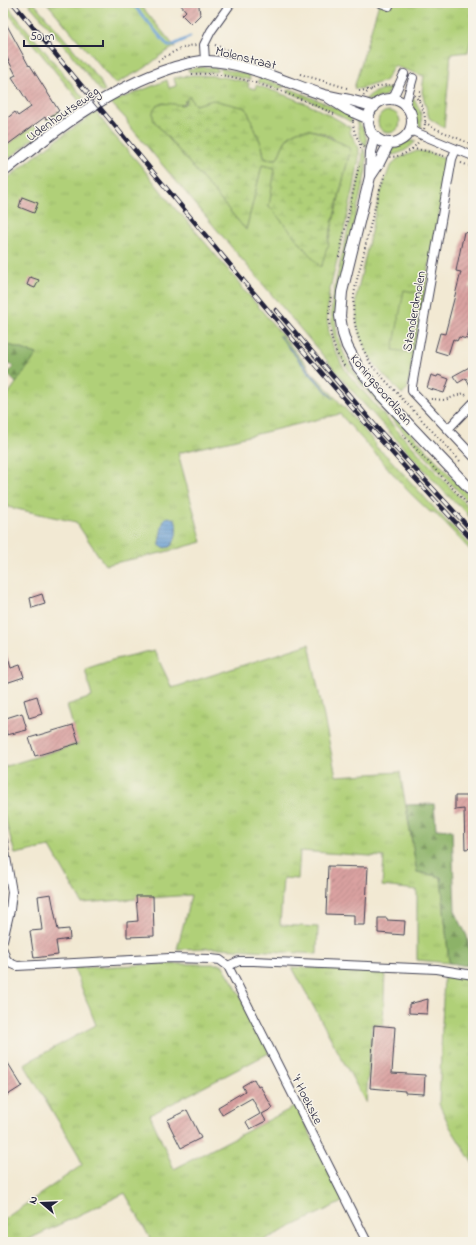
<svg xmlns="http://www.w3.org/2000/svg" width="476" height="1245" viewBox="0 0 476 1245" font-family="'Indie Flower',sans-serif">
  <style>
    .grass { fill: url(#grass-tufts); stroke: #69795a; fill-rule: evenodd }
    .forest { fill: url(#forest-firs); stroke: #576a52 }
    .wetland { fill: url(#wetland-marsh); stroke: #69795a }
    .pitch { fill: #b0d078; stroke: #69795a }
    .water { fill: url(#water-rules); stroke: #446087 }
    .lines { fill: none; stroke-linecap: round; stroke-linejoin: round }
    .stream { stroke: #669dd3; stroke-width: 3 }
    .building { fill: url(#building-hatch) }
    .minor-casing { stroke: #414052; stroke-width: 10 }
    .tertiary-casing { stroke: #414052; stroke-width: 12 }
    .path { stroke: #414052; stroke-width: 2; stroke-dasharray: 1 3; stroke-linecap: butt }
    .minor { stroke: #fff; stroke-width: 8 }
    .tertiary { stroke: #fff; stroke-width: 10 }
    .rail-casing { stroke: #22223b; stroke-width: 4.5 }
    .rail { stroke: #f7f3e8; stroke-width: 3; stroke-dasharray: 9; stroke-linecap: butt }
    .labels { text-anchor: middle; stroke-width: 3; stroke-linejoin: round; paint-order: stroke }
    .street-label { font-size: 13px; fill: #22223b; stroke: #f7f3e8 }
  </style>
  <defs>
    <pattern id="grass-tufts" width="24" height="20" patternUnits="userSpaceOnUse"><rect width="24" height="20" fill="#b0d078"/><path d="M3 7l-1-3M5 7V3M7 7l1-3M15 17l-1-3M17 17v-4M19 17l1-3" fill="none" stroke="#97b269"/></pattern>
    <pattern id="forest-firs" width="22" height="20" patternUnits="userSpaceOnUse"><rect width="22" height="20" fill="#8cb268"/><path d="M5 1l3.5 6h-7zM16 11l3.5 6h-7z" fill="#729057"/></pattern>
    <pattern id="wetland-marsh" width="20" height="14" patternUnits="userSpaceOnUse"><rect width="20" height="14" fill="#b0d078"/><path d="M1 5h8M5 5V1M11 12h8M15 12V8" fill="none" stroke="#97b269"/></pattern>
    <pattern id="water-rules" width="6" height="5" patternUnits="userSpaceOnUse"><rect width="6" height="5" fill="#669dd3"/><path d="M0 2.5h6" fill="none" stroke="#5480ac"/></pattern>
    <pattern id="building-hatch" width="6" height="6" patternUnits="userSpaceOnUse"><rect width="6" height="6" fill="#daa2a1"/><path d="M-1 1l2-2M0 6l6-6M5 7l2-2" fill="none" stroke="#b08484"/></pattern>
  </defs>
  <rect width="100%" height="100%" fill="#f7f3e8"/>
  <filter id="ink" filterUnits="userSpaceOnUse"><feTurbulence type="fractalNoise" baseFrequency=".025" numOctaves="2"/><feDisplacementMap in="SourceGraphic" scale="8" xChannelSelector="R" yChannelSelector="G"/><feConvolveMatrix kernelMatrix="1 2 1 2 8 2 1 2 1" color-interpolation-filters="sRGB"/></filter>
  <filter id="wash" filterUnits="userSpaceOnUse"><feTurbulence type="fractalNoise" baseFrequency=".012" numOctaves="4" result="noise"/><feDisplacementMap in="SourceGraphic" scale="16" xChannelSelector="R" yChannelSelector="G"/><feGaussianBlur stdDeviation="0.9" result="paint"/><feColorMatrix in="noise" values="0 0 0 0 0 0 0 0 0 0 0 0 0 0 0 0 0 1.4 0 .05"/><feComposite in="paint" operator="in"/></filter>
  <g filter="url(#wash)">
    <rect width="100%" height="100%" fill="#f2e9d3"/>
    <path class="grass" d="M3,3H5L87,102L52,126L46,119L59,111L62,115L80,102L3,7Z
      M28,3H34L99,79L105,91L102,93L55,34Z
      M47,3H139L175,47L165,52L145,68L115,84Z
      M379,3H473V32L468,52L451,54L444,128L429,118L422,92L424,76L394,66L385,81L359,89L354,88Z
      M203,67L217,68V71L215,72H189L188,69Z
      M220,68L249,75L250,80L221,73Z
      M192,75C212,75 229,77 249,83L248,87L255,89L256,85C290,96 320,108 350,127V132L359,148V158L354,188L329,294L327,317L329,332L333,346L341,363L348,374L396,429L473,512V522L465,511L450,498L362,402L128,124L127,120L111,103L167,80L169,88L176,86L174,78ZM190,97L191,100L195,105L246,108L262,146L264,156L266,159H277C281,152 283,143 288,137C305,120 332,137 348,147L350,151L327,247L276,168L262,165L246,230L154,121C152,112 154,106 163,103C177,105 181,109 190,97Z
      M260,78L284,86V87L278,89L257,82Z
      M291,89L327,104L352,117L351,122L320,105L286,91Z
      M384,89H392C385,98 376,100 365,100C371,93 376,91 384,89Z
      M412,97C420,107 423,115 421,128C414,119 411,109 412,97Z
      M378 122a11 11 0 1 1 22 0a11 11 0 1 1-22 0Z
      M96,112L111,132L137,161L177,211L181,214L240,284L242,289L248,294L306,364C310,372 318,378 324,385C341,404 359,424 375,443L376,447L387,456L447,522L454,528L473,548V553L434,512H430L409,492L340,414L178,453L202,542L161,553L105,565L76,522L3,506V401L37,354L3,343V182L51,144ZM163,526L174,543L170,547L164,548L160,545L159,541Z
      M356,119C364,128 367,136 367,148L360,138Z
      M35,124L40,134L30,141H28L27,142L29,143L9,158L3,151V148Z
      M408,141H416C409,149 399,156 387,155L392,150Z
      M363,148C368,155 366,163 366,171L336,300C333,329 340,353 358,376L473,500V507C441,473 409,439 378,403C365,388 349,374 340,356C332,338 330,318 332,299L357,188L362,162Z
      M417,151L427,152L450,161L436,228L407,390L402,394L378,369L365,349L357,325L356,298L378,201L389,169L397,159Z
      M309,644L336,776L400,772L417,872L441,877L449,963L417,960V890L382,886L384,857L300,851L298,879L283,878L280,925L318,927L317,954L219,948L177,949L191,895L82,903L50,847L15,854L3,811V767L78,744L67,705L92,697L85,669L112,660L154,650L172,688Z
      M159,964H222L234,984L269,1053L150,1115L174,1169L296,1106L344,1201L260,1242H152L125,1193L23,1242H3V1220L82,1165L78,1154L24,1064L96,1025L74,968Z
      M292,967L385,971L383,1025L372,1024L366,1103Z
      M444,974L473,978V1164L450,1127L439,1104Z"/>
    <path class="forest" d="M3,343L37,354L16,383L7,374L14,366L3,362Z
      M434,804L436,829L452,830L455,911L467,936L469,946L470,958L468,966L449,963L441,877L417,872L406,805Z"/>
    <path class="wetland" d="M190,96L191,100H193L192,101L195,105L213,100L246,108L262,146L264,157L266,159H277C281,152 283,142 289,137C302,123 318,132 332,139C338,142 345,144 349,148L350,151L328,241L329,246L327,247L322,265L320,267L269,206L275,168L262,165L246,230L154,121C148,98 169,104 182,105L185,104L186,101H184H187V98Z"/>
    <path class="pitch" d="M404,290L422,294L411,353L393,350Z"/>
    <path class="water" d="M279,335L332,397L333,399L307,371Z
      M169,517L175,519C179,529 176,554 160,546C159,540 162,523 165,518Z"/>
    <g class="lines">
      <path class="stream" d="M132,3L168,46H171L190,37"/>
    </g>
    <g id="blocks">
      <path class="building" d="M179,3H197L199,6L200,15L191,24L182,15L186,11Z
        M3,18L29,66L30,65L59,111L46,119L45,117L3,148V128L8,124L5,120L15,112L18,116L31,107L12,77L16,75L3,50Z
        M22,197L38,203L34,213L19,207Z
        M464,232L473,234V250L471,258L473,259V269L469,288L473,289V295L469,310L473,311V313L467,339L459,337L457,341L453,339L448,355L435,351L440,333L445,334L461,272L456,271Z
        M30,277L39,280L35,288L27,285Z
        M473,365V391L466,378L458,383L453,376Z
        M431,375L437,377L438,375L449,379L444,393L427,388Z
        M42,594L45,604L32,608L30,598Z
        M5,648L11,668L20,665L24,677L3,684V649Z
        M37,696L42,714L29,718L24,700Z
        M22,713L27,730L7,735L6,730L3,731V719Z
        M73,725L79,743L35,756L29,738Z
        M455,796H470V799H473V848L465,849L464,809L455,810Z
        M328,866L368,867L365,925H354V915L326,914Z
        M51,894L58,930L69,929L70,939L56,941L58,955L34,958L30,931L42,930L38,896Z
        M136,896H153L154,936L127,937V922L138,921Z
        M378,918H387V920L405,921L404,935L378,933Z
        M428,999L427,1014L409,1013V1004Z
        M374,1025L395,1027L392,1073L425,1075L424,1094L405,1093V1091L370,1088Z
        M3,1055L22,1086L3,1098Z
        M254,1079L258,1087L260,1086L273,1108L262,1114L266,1121L250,1129L246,1122L260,1114L252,1098L222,1115L218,1107L245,1091L242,1086Z
        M187,1110L201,1138L181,1148L167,1120Z"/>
    </g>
  </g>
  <g filter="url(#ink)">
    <use href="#blocks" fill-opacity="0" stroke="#414052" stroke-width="1"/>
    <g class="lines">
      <defs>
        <path id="minor" d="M381,3L389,6
          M205,61L204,45L211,31L231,3
          M392,100L404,74
          M405,106L413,78
          M410,130L473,156
          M456,149L452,159L412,386V391L473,456
          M448,429L473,403
          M3,840L12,892L10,910L3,940
          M3,950L6,959
          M6,959L10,963L17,966L170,958L211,959L220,960L228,966L367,1242
          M228,966L239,961H253L437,969L473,975"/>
        <path id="tertiary" d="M329,98L348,110L369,119
          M368 121a22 22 0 1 1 44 0a22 22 0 1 1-44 0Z
          M375,136L371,152L370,177L342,292L340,316L343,334L347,346L358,367L381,395L473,492
          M3,172C54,131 109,88 172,68C183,65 194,61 205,61C239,60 288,83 321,94C330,97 341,98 350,100C358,102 366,104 374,107
          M370,177L378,165L389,143"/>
      </defs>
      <use href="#minor" class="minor-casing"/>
      <use href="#tertiary" class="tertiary-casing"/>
      <path class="path" d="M215,45L237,54
        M158,61C169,54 183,46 196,45
        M192,74C223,72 251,81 280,91C298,98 316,105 334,114
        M300,74L347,88
        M353 121a36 36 0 1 1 72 0a36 36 0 1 1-72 0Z
        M359,91L374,89
        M419,100L420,91
        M425,122L432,127L473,145
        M360,149V142
        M412,149L422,150L444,156
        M461,163L473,167
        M385,174C376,201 369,229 363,257C358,276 351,297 354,317C356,335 363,350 372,366L460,461
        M339,257L359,165
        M329,314L331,294
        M329,320C330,337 335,354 346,368
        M431,399L445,400L464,393L468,397
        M403,435L473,510"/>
      <use href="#minor" class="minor"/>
      <use href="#tertiary" class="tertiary"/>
      <defs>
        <path id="rail" d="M13,3C164,184 311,369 473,541
          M276,310L379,430L473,532"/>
      </defs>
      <use href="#rail" class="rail-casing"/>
      <use href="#rail" class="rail"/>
    </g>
  </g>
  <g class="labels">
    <g class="street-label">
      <text transform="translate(246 57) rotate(14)" y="5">Molenstraat</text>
      <text transform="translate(62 113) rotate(-35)" y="5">Udenhoutseweg</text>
      <text transform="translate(413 311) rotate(-80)" y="5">Standerdmolen</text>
      <text transform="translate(382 389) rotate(50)" y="5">Koningsoordlaan</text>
      <text transform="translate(308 1099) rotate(63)" y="5">'t Hoekske</text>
    </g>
  </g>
  <rect width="476" height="1245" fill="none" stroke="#f7f3e8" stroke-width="16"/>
  <g transform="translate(42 1203) rotate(289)" stroke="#f7f3e8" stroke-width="3" paint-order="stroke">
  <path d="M0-3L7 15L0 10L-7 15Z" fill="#22223b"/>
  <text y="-6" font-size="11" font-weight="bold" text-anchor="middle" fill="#22223b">N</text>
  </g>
  <path d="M24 40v6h79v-6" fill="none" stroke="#22223b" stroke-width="2"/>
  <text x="30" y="40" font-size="12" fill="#22223b" stroke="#f7f3e8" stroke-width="3" paint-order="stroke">50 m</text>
</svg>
